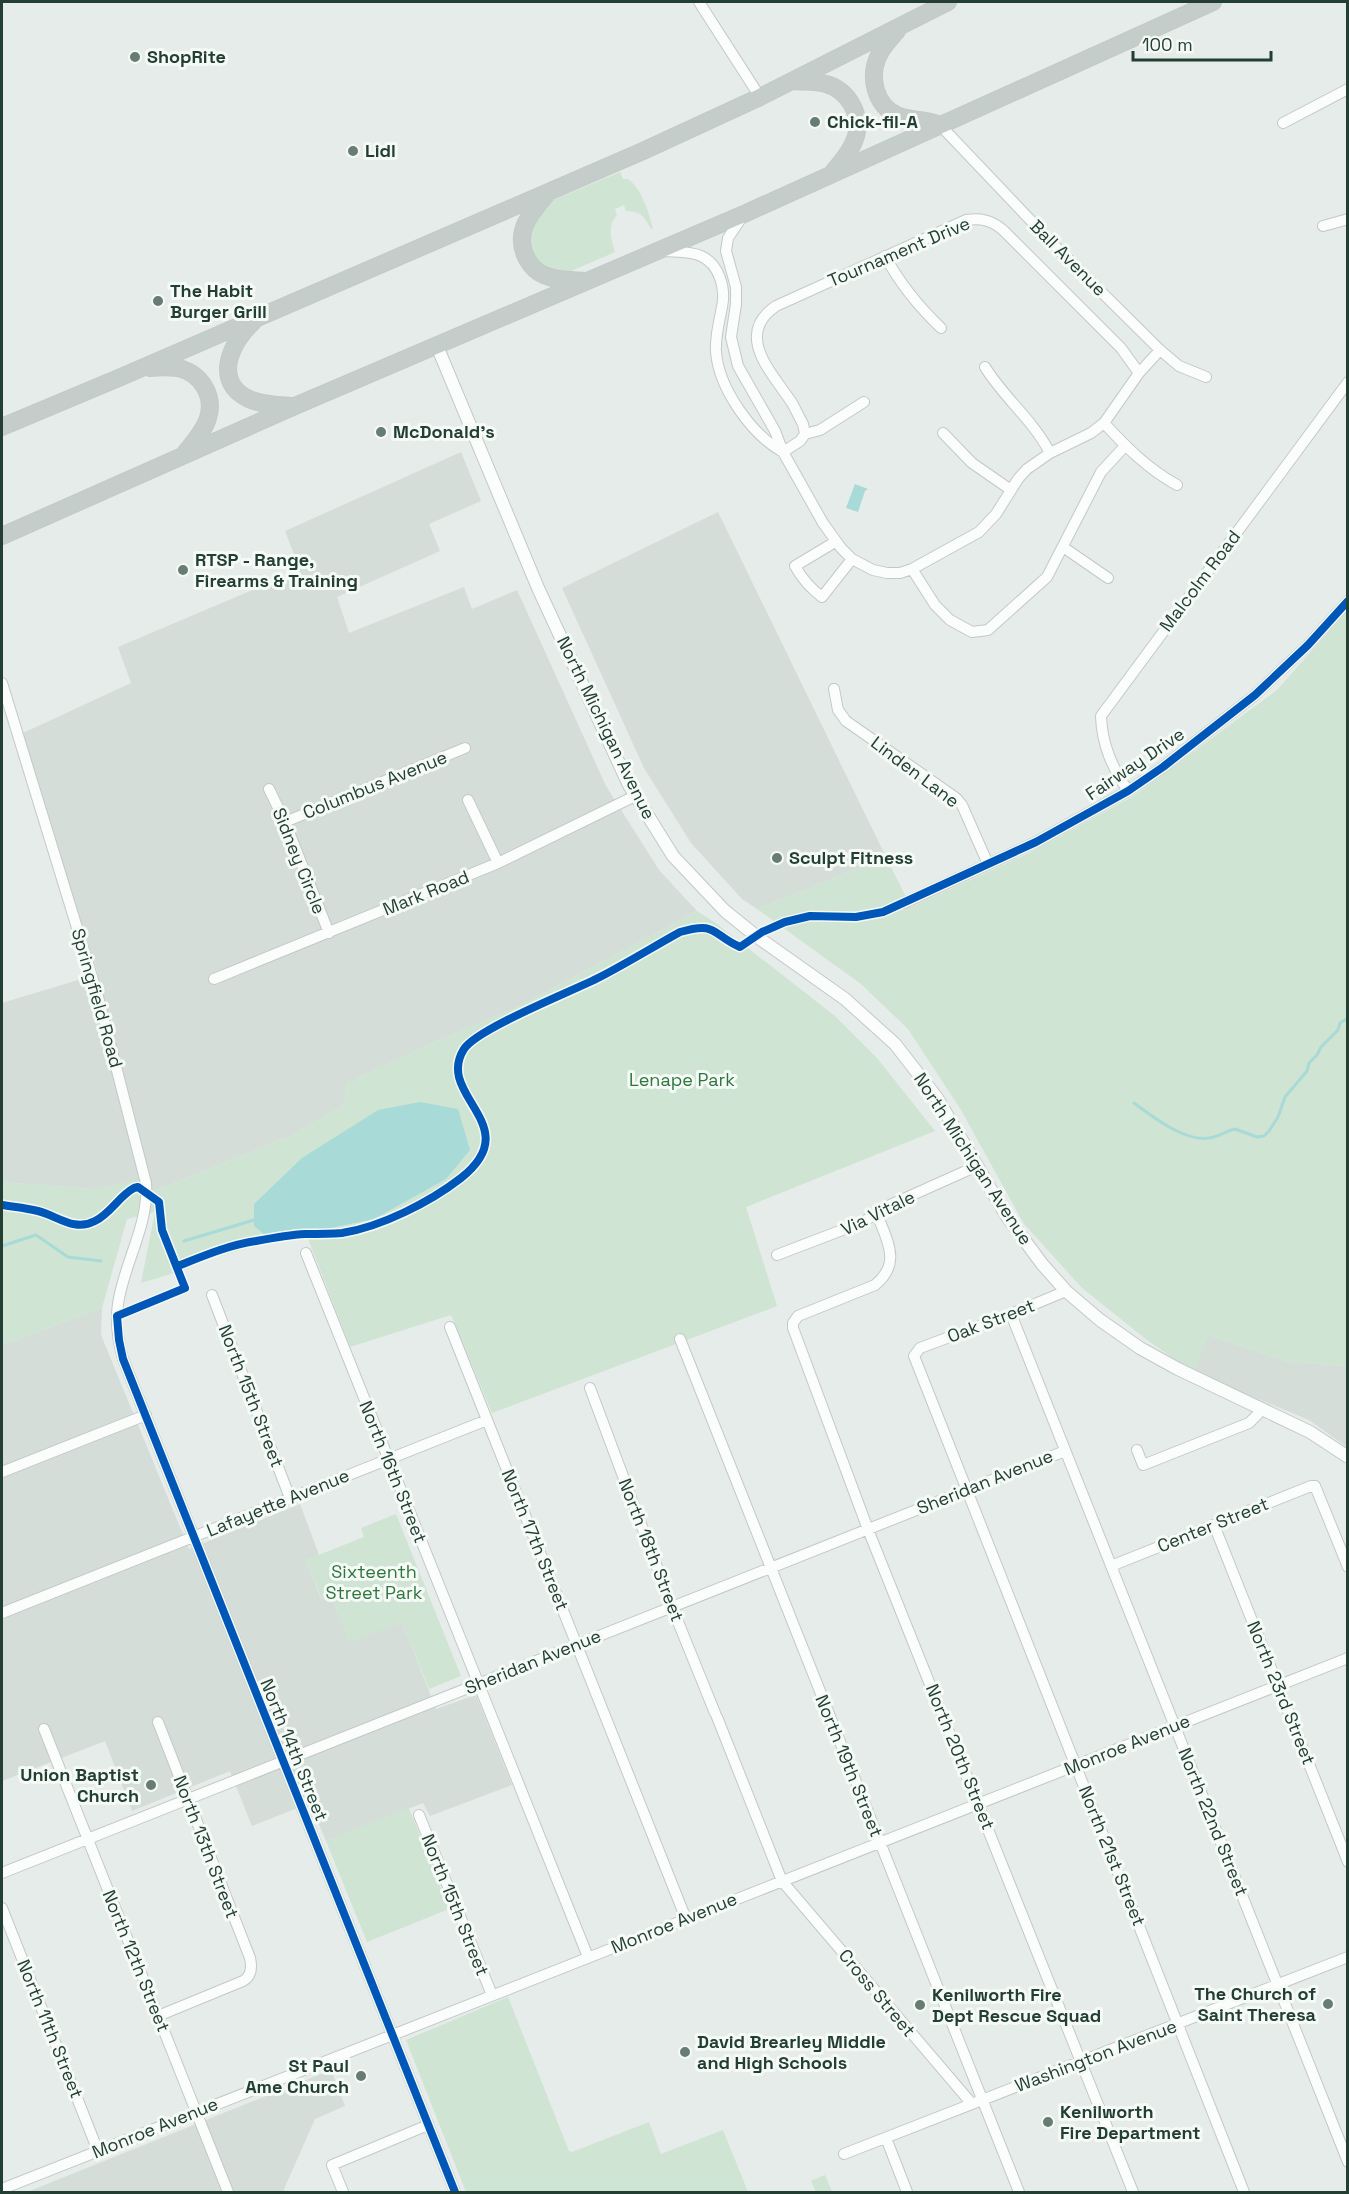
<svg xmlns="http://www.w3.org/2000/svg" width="1349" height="2194" viewBox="0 0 1349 2194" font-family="'Space Grotesk',sans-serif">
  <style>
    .built { fill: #d4ddd8 }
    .green { fill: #cfe4d3 }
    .water { fill: #a8dad8 }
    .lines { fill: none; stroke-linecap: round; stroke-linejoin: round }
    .stream { stroke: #a8dad8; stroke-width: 3 }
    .minor-casing { stroke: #c3c9c6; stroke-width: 12 }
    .tertiary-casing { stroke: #c3c9c6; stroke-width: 14 }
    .trunk-casing { stroke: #c2cac6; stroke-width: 18 }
    .minor { stroke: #fbfcfc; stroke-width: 10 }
    .tertiary { stroke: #fbfcfc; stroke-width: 12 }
    .trunk { stroke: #c5cdca; stroke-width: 16 }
    .cycleway-casing { stroke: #f5faf7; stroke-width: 11 }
    .cycleway { stroke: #0057b8; stroke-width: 8 }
    .poi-dot { fill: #677c73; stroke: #f5faf7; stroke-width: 2 }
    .labels { text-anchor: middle; stroke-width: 6; stroke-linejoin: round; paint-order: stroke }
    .poi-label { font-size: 18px; font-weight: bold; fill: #233f33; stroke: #f5faf7; text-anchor: start }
    .street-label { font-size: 18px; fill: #233f33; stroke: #f5faf7 }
    .park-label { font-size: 18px; fill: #2e763d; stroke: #f5faf7 }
  </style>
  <rect width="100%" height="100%" fill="#e6ece9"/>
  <path class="built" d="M461,452L481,501L429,524L440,551L337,597L349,633L464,587L472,609L517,590L606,786L659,870L697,911L520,1006L428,1045L347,1083L344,1105L293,1135L154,1191L139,1181L92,1189L2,1182V1003L98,974L21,734L131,683L118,647L300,570L285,531Z
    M718,512L886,857L757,909L742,899L691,843L644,768L562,588Z
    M102,1308L101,1335L189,1549L300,1504L319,1555L306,1560L321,1599L331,1596L350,1642L402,1622L436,1709L476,1695L512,1785L430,1816L423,1803L326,1841L310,1803L252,1826L230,1771L132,1811L105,1741L2,1781V1345Z
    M1208,1335L1288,1362L1347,1366V1447L1309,1420L1193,1372Z
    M331,2070L345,2106L315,2119L284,2189L285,2192H27Z"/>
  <path class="green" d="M620,172L623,179H628C642,189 649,213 653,229H651C645,217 641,211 626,211L624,205L615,209L617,215C607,225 611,239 615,252L569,272L542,268L531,254L527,232L551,201Z
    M1347,611V1366L1288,1362L1208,1335L1193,1372L1147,1340L1082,1288L1024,1224L961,1110L908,1029L861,984L757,909L886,857L911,907L1029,853L1132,797L1277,690Z
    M697,911L717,924L835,1016L877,1058L935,1131L746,1207L777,1306L492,1413L451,1315L350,1347L307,1236L252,1247L205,1260L184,1270L141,1283L155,1212L127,1219L102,1308L2,1345V1182L92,1189L139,1180L154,1191L293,1135L344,1105L347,1083L428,1045L520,1006Z
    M396,1514L461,1676L429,1689L402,1622L350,1643L331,1596L322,1600L306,1560L364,1537L361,1528Z
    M409,1808L449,1909L367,1942L326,1841Z
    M508,1997L569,2151L572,2152L649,2122L661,2154L723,2130L748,2192H466L406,2040Z
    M825,2175L832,2192H816L811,2181Z"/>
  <path class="water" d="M855,484L868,489L865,491L858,512L846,508Z
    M420,1102L458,1109L470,1150L446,1179L374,1219L325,1229L265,1235L254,1226V1204L302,1158L378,1110Z"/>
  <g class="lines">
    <path class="stream" d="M1134,1103C1153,1117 1185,1142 1209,1138C1218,1137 1226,1131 1235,1129L1257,1137L1264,1136L1269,1131L1278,1117L1285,1097L1307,1071L1309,1063L1317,1055L1321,1047L1338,1030L1340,1023L1348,1018
      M184,1241L254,1220
      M2,1246L36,1235L68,1257L101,1261"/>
    <defs>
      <path id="minor" d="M699,2L760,97
        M1283,123L1348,89
        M940,125L1055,246L1160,350L1179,366L1206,377
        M742,217L728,238L726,251L736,287V304L731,337L738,366L775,431L783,452L823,523L841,548L852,559L873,570L887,573H900L912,569L979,532L996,514L1018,479L1027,469L1050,453L1091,433L1104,423L1139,373L1160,350
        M1323,226L1348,219
        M664,251C676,252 690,251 701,256C719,264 726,288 722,307C719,323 715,336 716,352C719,389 752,435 783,452
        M885,256C900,284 918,306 941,328
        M985,367C1004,398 1033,420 1050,453
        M1104,423C1126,447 1148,469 1177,485
        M943,433L972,463L1011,490
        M805,434L820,430L864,402
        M783,452L800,441L805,434L803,424C799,417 796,410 792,403C773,374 733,335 776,306L966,220C981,218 991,220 1003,230L1121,348L1139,373
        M835,542L795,566C802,579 810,588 822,597L852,559
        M1063,547L1108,578
        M912,569L935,605L950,620L972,632L988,630L1047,577L1101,472L1125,446
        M2,683L97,993L146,1183C149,1226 124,1262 118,1304C115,1323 118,1341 123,1359L455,2192
        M834,689L838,710L846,721L956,798L962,805L988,864
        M269,789L285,822L329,933
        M1128,791C1112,767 1102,745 1101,716L1348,382
        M468,800L498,863
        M285,822L465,748
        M904,903L1036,842L1128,791L1163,767L1255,695L1308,645L1348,601
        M214,979L498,863L635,796
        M877,1214C887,1241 902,1263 875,1285L798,1316L793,1323V1328L869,1532L1133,2192
        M306,1253L588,1957
        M777,1255L863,1222L890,1205L977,1166
        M1066,1291L1011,1314L920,1348L914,1356L1244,2192
        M212,1295L290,1498
        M1011,1314L1348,2162
        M450,1327L686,1919
        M680,1339L1019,2192
        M590,1388L672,1607L715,1713
        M1137,1450L1143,1465L1249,1423L1258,1414L1260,1408
        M2,1472L146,1415
        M1214,1525L1348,1862
        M1111,1566L1311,1486H1315L1348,1567
        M2,1613L487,1420
        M717,1717L782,1881L972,2104
        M44,1729L228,2192
        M419,1815L492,1995
        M2,1873L1065,1451
        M2,1908L98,2151
        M158,2016L243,1981C252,1976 252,1967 250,1958L158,1722
        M886,2138L907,2192
        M844,2154L1348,1957
        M2,2189L1348,1658
        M343,2192L332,2165L428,2125"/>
      <path id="tertiary" d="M437,346L538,588L629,785L673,856L725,911L756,936L845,999L895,1044L937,1098L1006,1215L1042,1264L1066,1291L1100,1320L1140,1348L1178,1369L1310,1432L1348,1457"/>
      <path id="trunk" d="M897,31C891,38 884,45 880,53C868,75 874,106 899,116C913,121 927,119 940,125
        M793,81C804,82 816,81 826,84C848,90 862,114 856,136C852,150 842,161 833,172
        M546,195C530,214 513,233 527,259C531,266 536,272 544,275C557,281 572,280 586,281
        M253,322C231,342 212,382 249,399C262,405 277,405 291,406
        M150,368C159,367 169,367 178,368C201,373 215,396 208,418C204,431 193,443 185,453
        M2,427L121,377L643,151L760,97L948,2
        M2,536L295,406L744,214L1213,2"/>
    </defs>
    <use href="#minor" class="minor-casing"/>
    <use href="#tertiary" class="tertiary-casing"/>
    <use href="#trunk" class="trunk-casing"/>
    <use href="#minor" class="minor"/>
    <use href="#tertiary" class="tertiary"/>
    <use href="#trunk" class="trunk"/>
    <defs>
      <path id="cycleway" d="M2,1205C14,1207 26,1208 38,1211C58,1216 74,1232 95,1221C111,1213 119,1196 134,1188L138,1187L159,1202L162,1230L185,1288L117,1316L119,1340L123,1359L455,2192
        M178,1266C203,1256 229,1245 256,1241C272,1238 289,1235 305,1234C318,1234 330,1234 342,1233C381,1227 430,1202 461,1178C528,1125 434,1096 464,1049C478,1028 573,991 600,977C627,963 653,947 680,932C717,921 711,934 740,947L762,932L785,922L810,916L856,917L883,912L1036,842L1128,791L1163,767L1255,695L1308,645L1348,601"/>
    </defs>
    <use href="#cycleway" class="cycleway-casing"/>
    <use href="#cycleway" class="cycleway"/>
  </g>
  <g class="poi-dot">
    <circle cx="135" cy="57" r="6"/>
    <circle cx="815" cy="122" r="6"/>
    <circle cx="353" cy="151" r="6"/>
    <circle cx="158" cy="301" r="6"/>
    <circle cx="381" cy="432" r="6"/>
    <circle cx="183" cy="570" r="6"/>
    <circle cx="777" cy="858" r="6"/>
    <circle cx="151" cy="1785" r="6"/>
    <circle cx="1328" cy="2004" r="6"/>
    <circle cx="920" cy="2005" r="6"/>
    <circle cx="685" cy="2052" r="6"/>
    <circle cx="361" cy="2076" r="6"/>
    <circle cx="1048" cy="2122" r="6"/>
  </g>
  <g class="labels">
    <g class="poi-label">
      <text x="147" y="63">ShopRite</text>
      <text x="827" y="128">Chick-fil-A</text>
      <text x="365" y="157">Lidl</text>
      <text x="170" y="297">The Habit<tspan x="170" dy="21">Burger Grill</tspan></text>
      <text x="393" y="438">McDonald's</text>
      <text x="195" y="566">RTSP - Range,<tspan x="195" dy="21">Firearms &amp; Training</tspan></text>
      <text x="789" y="864">Sculpt Fitness</text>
      <text x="139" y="1781" text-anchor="end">Union Baptist<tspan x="139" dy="21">Church</tspan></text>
      <text x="1316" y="2000" text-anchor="end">The Church of<tspan x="1316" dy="21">Saint Theresa</tspan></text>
      <text x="932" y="2001">Kenilworth Fire<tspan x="932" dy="21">Dept Rescue Squad</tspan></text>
      <text x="697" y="2048">David Brearley Middle<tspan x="697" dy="21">and High Schools</tspan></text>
      <text x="349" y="2072" text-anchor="end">St Paul<tspan x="349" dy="21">Ame Church</tspan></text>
      <text x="1060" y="2118">Kenilworth<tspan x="1060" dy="21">Fire Department</tspan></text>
    </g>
    <g class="street-label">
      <text transform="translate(899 252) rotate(-23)" y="6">Tournament Drive</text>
      <text transform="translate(1068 258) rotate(45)" y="6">Ball Avenue</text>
      <text transform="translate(1200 581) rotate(-53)" y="6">Malcolm Road</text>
      <text transform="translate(606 728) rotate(64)" y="6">North Michigan Avenue</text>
      <text transform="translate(1135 764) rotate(-34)" y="6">Fairway Drive</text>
      <text transform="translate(915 772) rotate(37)" y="6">Linden Lane</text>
      <text transform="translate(375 785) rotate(-22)" y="6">Columbus Avenue</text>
      <text transform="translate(299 861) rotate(68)" y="6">Sidney Circle</text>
      <text transform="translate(426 893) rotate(-22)" y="6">Mark Road</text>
      <text transform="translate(97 998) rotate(74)" y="6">Springfield Road</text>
      <text transform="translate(973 1159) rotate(57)" y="6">North Michigan Avenue</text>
      <text transform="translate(878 1213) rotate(-26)" y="6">Via Vitale</text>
      <text transform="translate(991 1321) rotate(-21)" y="6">Oak Street</text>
      <text transform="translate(251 1396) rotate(69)" y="6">North 15th Street</text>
      <text transform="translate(393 1472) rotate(68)" y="6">North 16th Street</text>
      <text transform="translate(985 1482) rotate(-22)" y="6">Sheridan Avenue</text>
      <text transform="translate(278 1503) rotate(-22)" y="6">Lafayette Avenue</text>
      <text transform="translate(1213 1525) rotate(-22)" y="6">Center Street</text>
      <text transform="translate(535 1540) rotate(68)" y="6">North 17th Street</text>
      <text transform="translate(651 1550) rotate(69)" y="6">North 18th Street</text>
      <text transform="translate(533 1662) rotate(-22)" y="6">Sheridan Avenue</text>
      <text transform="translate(1281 1693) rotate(68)" y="6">North 23rd Street</text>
      <text transform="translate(1127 1745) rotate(-22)" y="6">Monroe Avenue</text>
      <text transform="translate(294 1750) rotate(68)" y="6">North 14th Street</text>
      <text transform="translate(960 1757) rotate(68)" y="6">North 20th Street</text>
      <text transform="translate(849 1766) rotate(68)" y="6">North 19th Street</text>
      <text transform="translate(1213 1822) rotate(68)" y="6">North 22nd Street</text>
      <text transform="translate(206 1847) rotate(69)" y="6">North 13th Street</text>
      <text transform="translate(1112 1856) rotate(68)" y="6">North 21st Street</text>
      <text transform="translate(455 1905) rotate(68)" y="6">North 15th Street</text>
      <text transform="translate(674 1923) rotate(-22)" y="6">Monroe Avenue</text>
      <text transform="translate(136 1961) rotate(68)" y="6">North 12th Street</text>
      <text transform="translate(877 1993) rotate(50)" y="6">Cross Street</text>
      <text transform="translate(50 2029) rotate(68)" y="6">North 11th Street</text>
      <text transform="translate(1096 2056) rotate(-21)" y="6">Washington Avenue</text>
      <text transform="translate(155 2128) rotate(-22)" y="6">Monroe Avenue</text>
    </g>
    <g class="park-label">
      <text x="682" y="1086">Lenape Park</text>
      <text x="374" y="1578">Sixteenth<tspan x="374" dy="21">Street Park</tspan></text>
    </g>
  </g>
  <rect width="1349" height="2194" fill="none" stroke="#233f33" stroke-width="6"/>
  <path d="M1133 51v9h138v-9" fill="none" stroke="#233f33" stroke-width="3"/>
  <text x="1142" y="51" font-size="18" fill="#233f33" stroke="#f5faf7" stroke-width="4.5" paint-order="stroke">100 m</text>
</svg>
